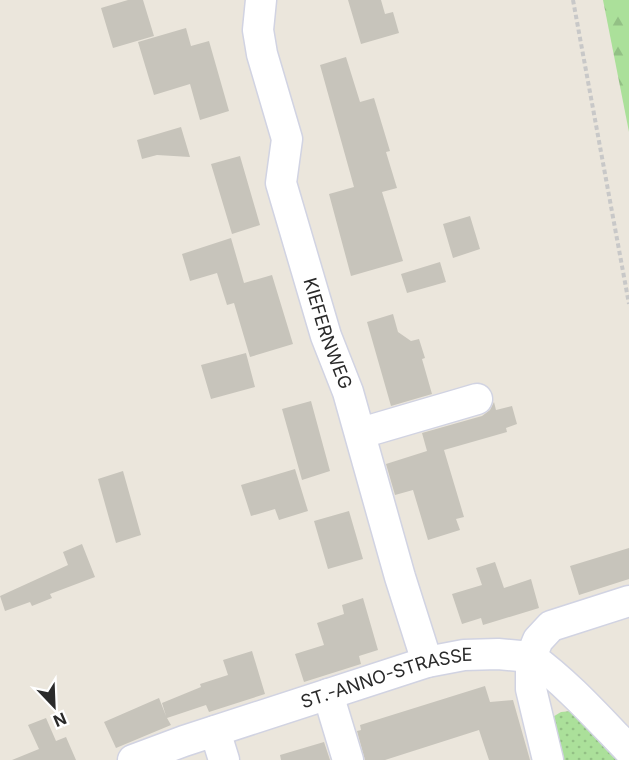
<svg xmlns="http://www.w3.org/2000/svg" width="629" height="760" viewBox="0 0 629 760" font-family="Inter,sans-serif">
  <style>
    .grass { fill: url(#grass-dots) }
    .forest { fill: url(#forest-firs) }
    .building { fill: #c7c4bb }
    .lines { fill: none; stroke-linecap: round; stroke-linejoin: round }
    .minor-casing { stroke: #d1d3e2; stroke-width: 33 }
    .path { stroke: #c8c8c8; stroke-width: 4; stroke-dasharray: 4.5 3; stroke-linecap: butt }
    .minor { stroke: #fff; stroke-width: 30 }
    .labels { text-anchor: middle; stroke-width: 6; stroke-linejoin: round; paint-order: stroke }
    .street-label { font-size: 18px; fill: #2a2a2a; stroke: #fff }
  </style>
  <defs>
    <pattern id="grass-dots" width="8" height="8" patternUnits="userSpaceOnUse" patternTransform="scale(1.5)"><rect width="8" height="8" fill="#abe09a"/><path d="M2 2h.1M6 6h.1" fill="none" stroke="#93c085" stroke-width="1.8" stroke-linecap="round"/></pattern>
    <pattern id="forest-firs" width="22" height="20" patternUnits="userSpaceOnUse" patternTransform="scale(1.5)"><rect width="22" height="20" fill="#abe09a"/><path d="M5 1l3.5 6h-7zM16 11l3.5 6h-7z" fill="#93c085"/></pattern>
  </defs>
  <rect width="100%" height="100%" fill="#ebe6dc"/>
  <path class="grass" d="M572,711L615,752L616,760H562L551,718L561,712Z"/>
  <path class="forest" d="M603,0H629V132Z"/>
  <path class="building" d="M128,0H143L154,36L113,48L101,8Z
    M348,0H381L385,14L393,12L399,33L361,44Z
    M186,28L191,46L209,41L229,111L200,120L190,84L154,95L138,42Z
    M346,57L360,102L374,98L390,151L386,152L397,188L382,192L403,261L351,276L329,194L354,187L320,65Z
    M181,127L190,157L157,155L142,159L137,140Z
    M240,156L260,225L232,234L211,164Z
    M470,216L480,249L453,258L443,224Z
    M231,238L244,283L272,275L293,344L250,357L234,303L227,305L217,273L190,281L182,254Z
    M440,262L446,282L407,293L401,274Z
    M393,314L398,332L411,341L419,339L425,358L422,359L432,394L391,406L367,322Z
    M246,353L255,387L211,399L201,365Z
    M311,401L330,471L302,480L282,409Z
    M494,402L496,410L512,406L517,424L506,428L507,432L444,450L464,517L456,519L460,530L428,540L413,490L395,495L386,464L427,451L422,433L482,416L490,410Z
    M295,469L308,511L279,520L275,509L251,516L241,485Z
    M123,471L141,535L116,543L98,479Z
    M349,511L363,559L328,569L314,521Z
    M82,544L95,577L50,594L52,598L32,606L30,602L5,611L0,596L68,565L63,552Z
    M629,548V579L579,595L570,566Z
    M495,562L504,588L531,579L539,608L483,625L481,618L462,624L452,594L482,585L476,568Z
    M363,598L378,650L359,656L361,664L304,682L295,654L324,645L317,623L344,614L342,605Z
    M252,651L265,694L209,712L206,705L167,718L171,725L116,748L104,722L159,698L166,716L162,703L201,687L200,684L228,675L223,660Z
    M485,686L490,702L513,700L530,760H489L479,730L385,760H365L357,731L361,730L360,725Z
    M46,718L56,741L66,737L76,760H12L39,749L28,725Z
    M324,742L330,760H281L280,755Z"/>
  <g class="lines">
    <defs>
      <g id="minor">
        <path id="s1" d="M261,0L258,30L262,54L287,139L281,183L326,336L348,392L400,577L427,662"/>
        <path d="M361,433L477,399"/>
        <path d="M531,657C568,684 597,717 629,750"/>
        <path d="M531,657V689L548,760"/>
        <path d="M328,694L348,760"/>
        <path d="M215,731L224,760"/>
        <path id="s2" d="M133,760L184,741L427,662L464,655L498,654L531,657L538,640L551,626L629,601"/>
      </g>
    </defs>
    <use href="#minor" class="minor-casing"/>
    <path class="path" d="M573,0L629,304"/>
    <use href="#minor" class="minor"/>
  </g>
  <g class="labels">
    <g class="street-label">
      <text dy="6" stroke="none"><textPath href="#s1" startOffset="345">KIEFERNWEG</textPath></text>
      <text dy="6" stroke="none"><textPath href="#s2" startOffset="267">ST.-ANNO-STRASSE</textPath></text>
    </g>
  </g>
  <g transform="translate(54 706) rotate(157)" stroke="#ffffff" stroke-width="4.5" paint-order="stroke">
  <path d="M0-4.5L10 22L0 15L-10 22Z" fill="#2a2a2a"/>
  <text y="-9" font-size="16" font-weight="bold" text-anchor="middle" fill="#2a2a2a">N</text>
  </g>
</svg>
